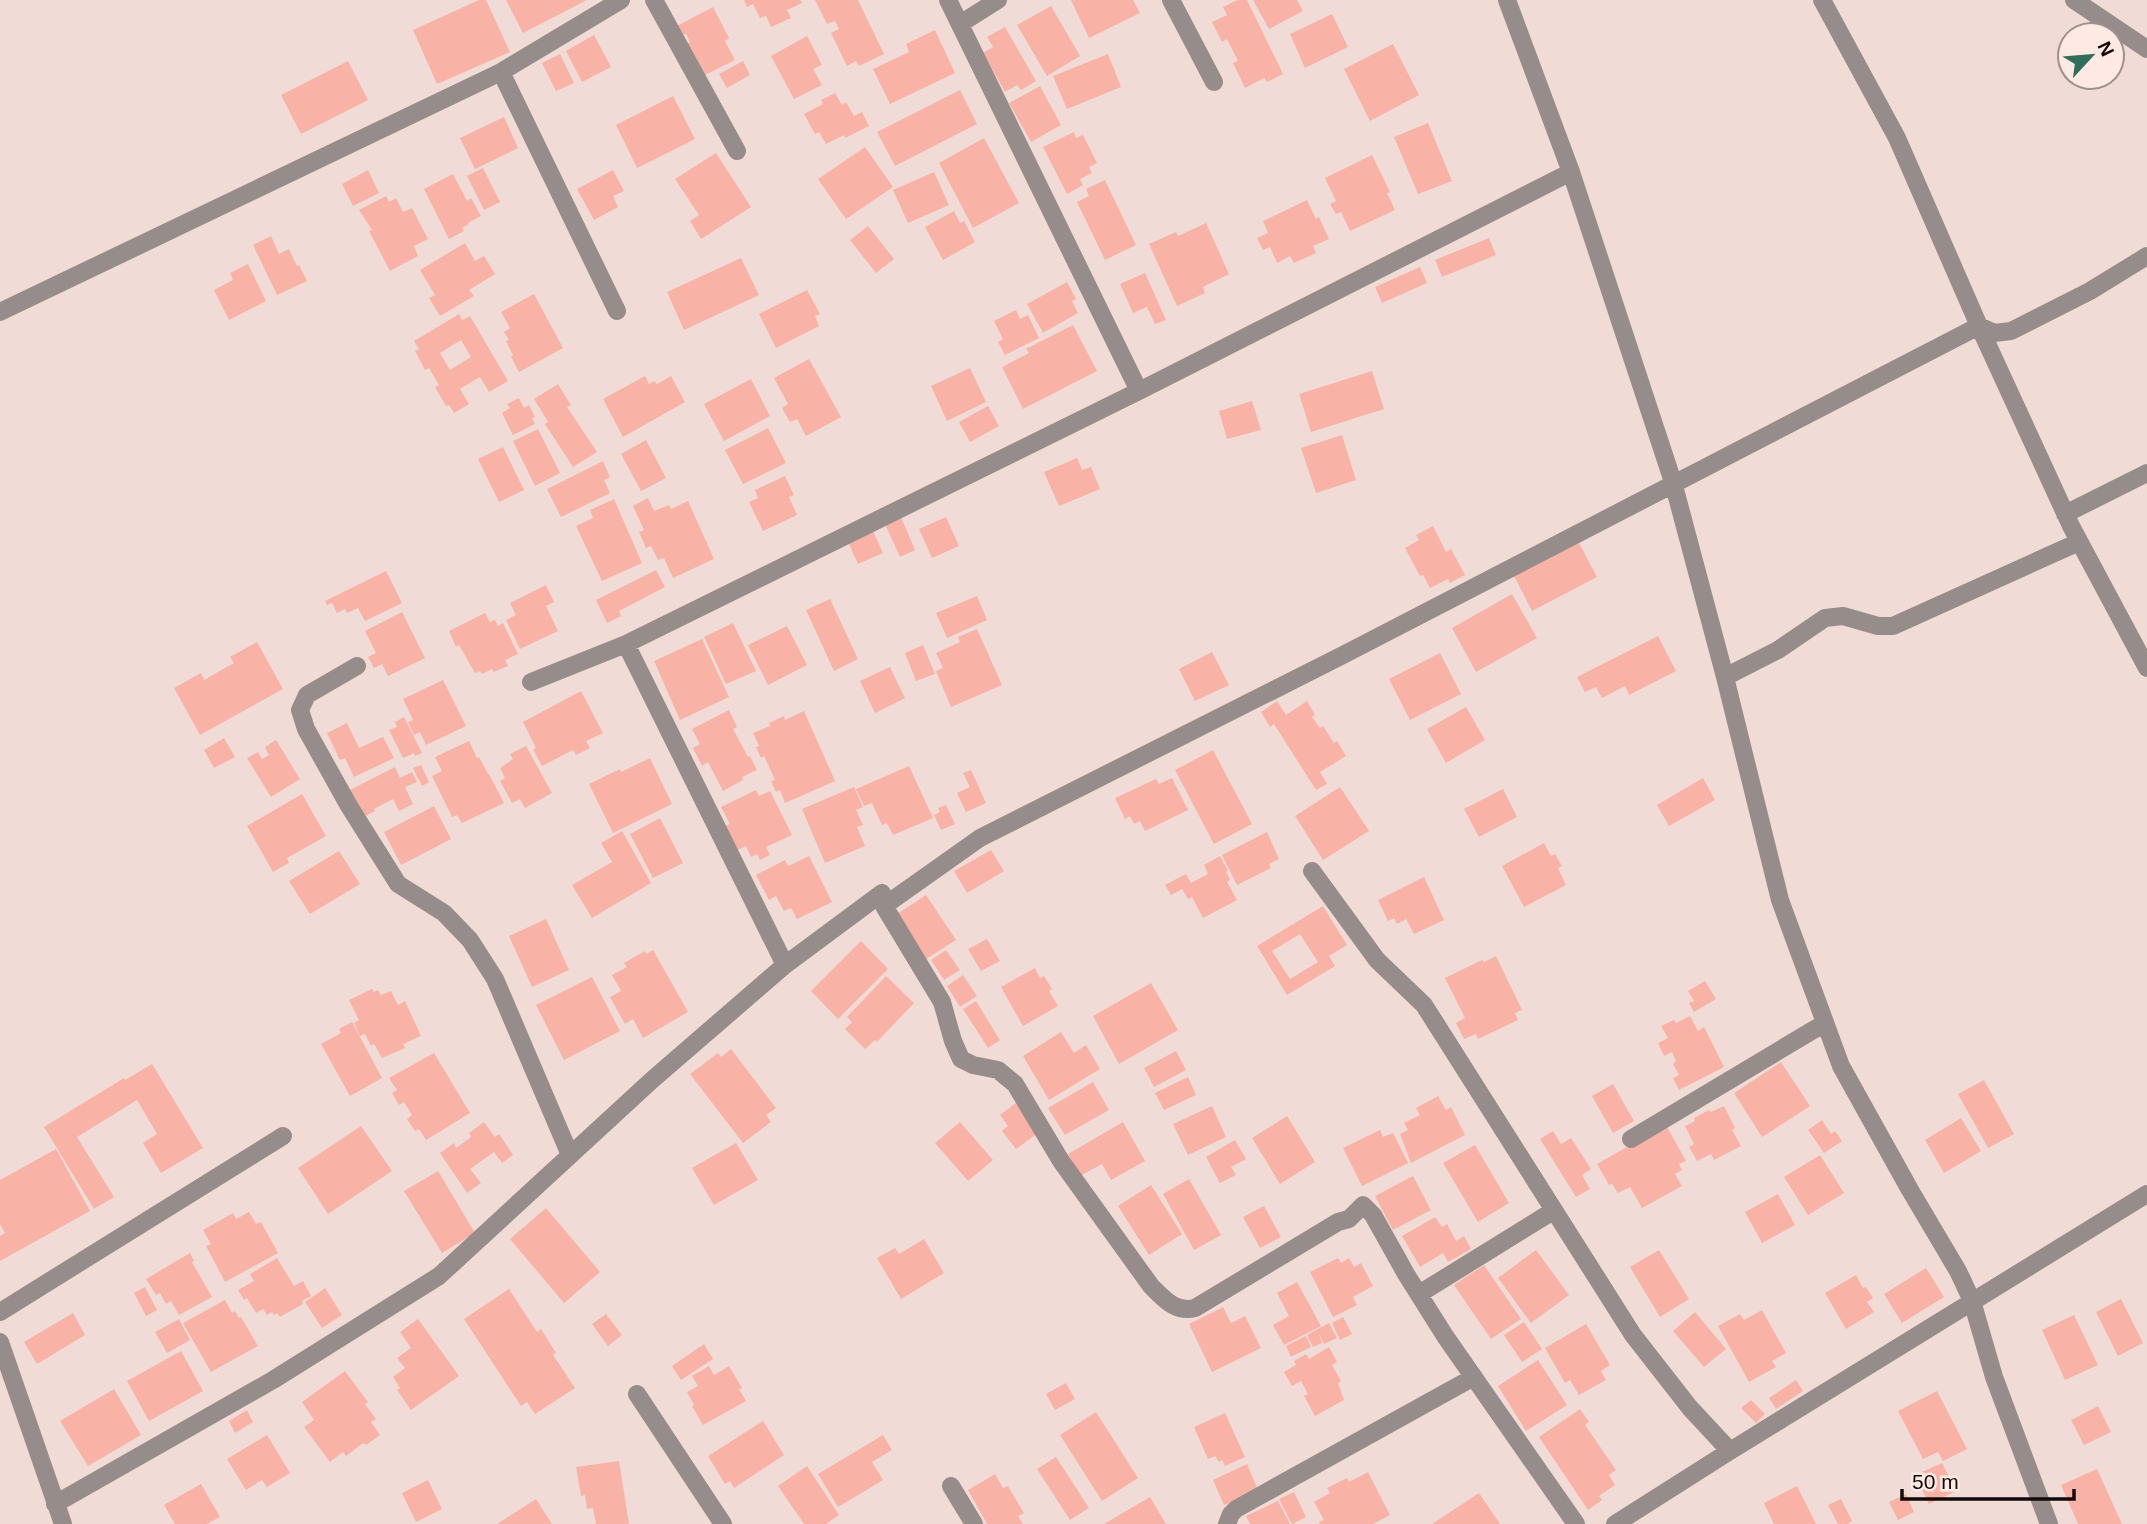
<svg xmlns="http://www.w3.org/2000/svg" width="2147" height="1524" viewBox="0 0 2147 1524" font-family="Helvetica,sans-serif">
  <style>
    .building { fill: #f8b3a6; fill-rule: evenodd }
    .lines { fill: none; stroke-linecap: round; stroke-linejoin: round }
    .minor { stroke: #968d8b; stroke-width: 18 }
  </style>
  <rect width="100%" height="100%" fill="#f1dbd7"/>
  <path class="building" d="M479,0H486L510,52L437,84L413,30Z
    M506,0H587L523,33Z
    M744,0H800L802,3L787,10L791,18L771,27L766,16L760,18L753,4L747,7Z
    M815,0H858L884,54L859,66L856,61L847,66L831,33L839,29L835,21L827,24Z
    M1071,0H1133L1140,13L1089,38Z
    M1237,0H1247L1283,74L1267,82L1264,78L1245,88L1233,63L1238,61L1227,39L1222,42L1212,22L1227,15L1223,7Z
    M1253,0H1297L1303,11L1269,29Z
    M1051,6L1080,56L1047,76L1017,25Z
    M713,7L729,38L725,41L735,60L699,78L683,46L690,42L686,34L678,37L673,28Z
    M1332,14L1348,47L1305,68L1290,34Z
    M1005,27L1036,81L1021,90L1017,85L1005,92L983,53L993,47L987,37Z
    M935,30L955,73L890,104L873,69L909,52L906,44Z
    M594,35L611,67L582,82L566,51Z
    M807,36L822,65L813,69L822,85L794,99L771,56Z
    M1393,44L1419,95L1370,121L1344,69Z
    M560,54L574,83L556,91L542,63Z
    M1108,54L1121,87L1067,109L1053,76Z
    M348,61L368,100L301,134L281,95Z
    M743,61L750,75L727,88L719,74Z
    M1040,86L1061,125L1031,142L1009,103Z
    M960,90L977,124L895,166L877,132Z
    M835,93L842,105L846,102L854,116L862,112L869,126L845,138L844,135L826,144L819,132L815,134L804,114L823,104L821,100Z
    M673,96L695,139L637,168L616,125Z
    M504,117L518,148L475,169L460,138Z
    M1428,123L1452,181L1418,194L1394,137Z
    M1074,132L1076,138L1083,135L1097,163L1089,167L1092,173L1080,179L1083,185L1067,194L1043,147Z
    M984,138L1019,203L973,228L939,163Z
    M865,147L893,187L846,219L818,179Z
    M716,153L751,207L701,239L690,221L699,215L675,179Z
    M1372,155L1390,192L1387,193L1395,210L1350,231L1341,212L1336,214L1330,204L1336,201L1325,178Z
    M483,168L500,202L484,210L467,176Z
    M368,170L379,193L353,206L342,184Z
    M613,170L624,191L613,196L618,207L594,220L577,189Z
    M934,172L949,205L908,223L893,190Z
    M453,174L467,201L471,198L481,216L468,223L469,224L462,228L464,231L449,239L424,189Z
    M1105,180L1136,245L1105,260L1077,202L1089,196L1086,189Z
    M386,196L389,202L396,198L403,212L412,208L428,239L414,246L418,256L390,271L369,231L372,230L359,210Z
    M1307,200L1316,219L1319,217L1329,239L1313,246L1316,253L1294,263L1290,256L1277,263L1270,247L1263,250L1257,238L1268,233L1263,221Z
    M954,211L960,223L964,221L975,242L943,260L925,227Z
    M1206,223L1229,274L1203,287L1205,293L1177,306L1149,244L1176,232L1178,236Z
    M868,226L894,259L876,273L850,240Z
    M271,236L279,254L289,249L297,266L299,265L307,281L277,295L253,245Z
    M1489,238L1496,255L1442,277L1435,260Z
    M465,243L475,261L484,256L495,274L469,290L474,296L440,316L429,298L435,295L420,270Z
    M741,258L759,295L684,330L667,292Z
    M248,264L266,301L229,320L214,290L233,280L230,273Z
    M1420,267L1427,283L1382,303L1375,287Z
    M1145,273L1166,320L1155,324L1147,307L1133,313L1120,284Z
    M1067,282L1076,299L1072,301L1078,313L1043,333L1027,304Z
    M807,290L820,314L815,316L819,326L776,348L759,314Z
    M534,294L563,348L519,372L511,357L513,355L506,341L509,340L504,332L510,328L501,312Z
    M1016,310L1020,319L1028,315L1039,338L1005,355L998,342L1003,339L994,321Z
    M459,314L462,320L470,316L508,381L489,392L480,377L460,389L469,404L454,413L449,405L446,406L435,387L439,385L429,368L425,370L415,351L419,349L414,341ZM461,340L471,357L450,370L440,353Z
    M1073,325L1097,371L1023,409L1002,367L1029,353L1026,349Z
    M809,359L841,417L806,436L797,419L790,422L782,408L788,404L774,378Z
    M970,368L986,402L947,421L931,386Z
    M1372,371L1384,409L1311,432L1299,394Z
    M645,376L649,384L654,381L657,384L671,376L685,402L623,437L603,399Z
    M751,379L770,416L724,441L704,404Z
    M558,384L571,405L567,407L597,452L573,467L545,424L548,422L534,399Z
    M519,398L524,408L529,405L535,417L532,418L535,424L513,435L502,413L510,408L507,404Z
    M1252,401L1261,430L1227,439L1219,411Z
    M988,406L999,426L970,442L959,422Z
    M768,428L786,463L743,484L725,450Z
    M538,429L560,473L535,486L513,441Z
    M1342,435L1356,480L1316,493L1301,448Z
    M646,440L666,478L641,491L621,454Z
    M503,447L524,490L499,502L478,459Z
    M1077,458L1082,470L1091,467L1100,489L1059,506L1044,472Z
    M603,461L610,477L604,480L610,493L561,517L547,489Z
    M785,476L794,495L789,497L797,515L763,531L749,502L758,498L755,490Z
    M648,498L654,511L669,505L671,509L688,501L714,559L673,578L664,558L658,560L651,546L646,548L639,532L644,530L633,506Z
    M614,499L642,563L602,581L576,526L593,518L590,510Z
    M900,515L915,550L900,557L884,522Z
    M946,517L959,546L932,558L919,529Z
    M1433,526L1446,552L1451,549L1465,575L1450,583L1448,579L1430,588L1423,575L1420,576L1405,548L1419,540L1416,535Z
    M873,531L883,553L858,564L848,542Z
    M1579,543L1597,577L1532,611L1514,576Z
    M656,570L665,587L619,611L621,616L607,623L596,600Z
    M386,571L402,603L365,621L358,608L347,613L345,609L337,613L332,603L327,605L325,601Z
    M546,585L554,602L546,606L558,631L520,649L506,620L516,615L510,603Z
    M1512,594L1537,638L1476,672L1452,628Z
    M977,596L987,620L947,638L936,613Z
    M830,599L858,659L834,671L806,610Z
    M402,612L425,658L388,676L382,664L374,668L368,657L376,653L365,631Z
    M485,613L490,622L495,620L498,626L503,623L518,654L505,660L508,666L494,672L492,669L482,674L480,671L475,673L459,645L456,647L449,631Z
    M733,623L756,671L726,684L704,637Z
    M787,626L807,665L768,685L748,645Z
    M977,629L1002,685L951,707L936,671L943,668L936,653L960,642L958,637Z
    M1658,636L1676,671L1629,695L1625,686L1602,698L1596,687L1585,692L1577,677Z
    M702,639L729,697L680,720L654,661Z
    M257,642L283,689L200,735L174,688L201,673L204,680L234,663L230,657Z
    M923,645L935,674L916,681L905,653Z
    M1212,652L1229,685L1195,701L1179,669Z
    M1440,653L1461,694L1410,720L1389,679Z
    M890,667L905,698L875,713L860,681Z
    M443,680L466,726L426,745L420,732L414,735L408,722L413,720L403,699Z
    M581,691L603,733L586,741L590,748L576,755L573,750L542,766L533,749L536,748L523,722Z
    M1277,701L1286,715L1307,701L1315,715L1312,717L1320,728L1323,726L1334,743L1337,741L1346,756L1320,772L1327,784L1316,790L1274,724L1270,727L1261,712Z
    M1466,707L1485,740L1446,763L1427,729Z
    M729,710L737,727L733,729L748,757L750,756L757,770L742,777L743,780L723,791L708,762L702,766L693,748L700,744L692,729Z
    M804,711L835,781L785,803L780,790L776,792L771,781L775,780L764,756L761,758L756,747L759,746L753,733L770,726L769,723L784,716L785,720Z
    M404,717L422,753L415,756L414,753L403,758L389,730L397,727L395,722Z
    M347,723L359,748L383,737L394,758L354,777L345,758L340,760L327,733Z
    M224,738L235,757L214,768L204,750Z
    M276,740L300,779L271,797L247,758L258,752L262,759L269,755L265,747Z
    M469,741L477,758L479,757L488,774H489L504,803L462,823L457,815L452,817L432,776L442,771L435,757Z
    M526,746L552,793L525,808L520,799L512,803L500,781L505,778L500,768L513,759L510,754Z
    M1213,750L1252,824L1214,844L1175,770Z
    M650,758L672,804L613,833L589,784L620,769L621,772Z
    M421,765L429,782L422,786L413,768Z
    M909,766L933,818L893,835L887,823L882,825L872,803L864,806L856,789Z
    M395,767L400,778L412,772L417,782L405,787L413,804L399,811L393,799L374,809L375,811L362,818L346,792Z
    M971,770L986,803L966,812L957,793L970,787L963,773Z
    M1172,778L1188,810L1145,831L1140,821L1134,824L1130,816L1125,819L1115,798L1156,779L1159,784Z
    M1703,778L1715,800L1669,826L1657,805Z
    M854,787L863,807L856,810L863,825L857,827L865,846L825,863L802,809Z
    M1340,787L1369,831L1323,860L1295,816Z
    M1503,789L1517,817L1479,837L1464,809Z
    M756,790L759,796L770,791L792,835L766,847L770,855L760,860L757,854L751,857L746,846L737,850L725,826L730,824L721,807Z
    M302,794L326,836L287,858L289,863L273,872L247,826Z
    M946,805L955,824L941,830L934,815L940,812L938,808Z
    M434,806L451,839L401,865L384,832Z
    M660,818L683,863L653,878L630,834Z
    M622,831L651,883L592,918L572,885L612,862L601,843Z
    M1267,832L1279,859L1269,864L1271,868L1237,885L1222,855Z
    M1544,843L1551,856L1555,854L1562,866L1558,868L1566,885L1524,907L1502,866Z
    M991,850L1004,871L967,893L954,871Z
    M339,851L360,884L310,914L289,881Z
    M809,856L832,902L797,919L791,908L784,911L776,896L769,900L756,875L785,860L788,866Z
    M1220,856L1228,871L1226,872L1230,880L1227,882L1237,900L1203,918L1192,897L1188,899L1182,889L1171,895L1165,885L1186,874L1191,883L1208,874L1204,865Z
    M1424,877L1444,920L1414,934L1406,919L1397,924L1394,918L1388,921L1378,900Z
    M926,895L956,940L926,959L897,914Z
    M1323,906L1347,945L1329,956L1335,966L1287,995L1257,946ZM1300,934L1318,962L1290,979L1272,951Z
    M546,919L569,970L532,987L509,936Z
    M987,939L1000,961L981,971L968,949Z
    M861,941L888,969L838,1019L811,991Z
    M653,950L688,1012L643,1038L633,1019L625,1024L610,997L621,991L612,975L627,967L624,963L645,951L647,954Z
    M946,950L960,970L944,980L931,960Z
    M1496,956L1522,1010L1515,1013L1518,1020L1478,1039L1476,1034L1464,1039L1456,1023L1465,1018L1445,978L1482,960L1484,962Z
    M1035,968L1040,978L1044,976L1052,989L1049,991L1058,1006L1023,1026L1001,987Z
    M963,975L977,996L960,1007L947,986Z
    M886,976L914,1003L877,1042L875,1040L865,1049L845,1029L852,1022L847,1017Z
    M592,977L620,1031L564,1060L536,1005Z
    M1705,981L1716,999L1694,1012L1689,1003L1694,1001L1688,991Z
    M1151,983L1178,1030L1119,1064L1093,1016Z
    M372,989L374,992L378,990L381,995L391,991L398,1005L405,1001L421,1036L403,1044L405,1048L382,1058L374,1044L371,1046L365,1034L360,1036L354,1023L359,1020L349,1000Z
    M976,1001L1000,1040L988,1048L963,1009Z
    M1690,1016L1698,1031L1704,1027L1724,1067L1679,1090L1673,1078L1679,1075L1673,1064L1676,1061L1672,1052L1664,1056L1658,1043L1668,1038L1661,1026L1674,1020L1676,1023Z
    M352,1022L382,1078L350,1096L321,1044L341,1033L339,1029Z
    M1061,1032L1074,1053L1086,1045L1100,1069L1049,1100L1023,1056Z
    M731,1049L776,1108L766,1115L771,1122L743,1143L690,1074L718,1053L721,1057Z
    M1176,1051L1186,1070L1154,1087L1144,1068Z
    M434,1053L470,1113L426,1140L419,1129L415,1131L407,1119L412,1115L404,1102L399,1105L392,1093L397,1090L389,1078Z
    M1781,1062L1810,1106L1762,1137L1734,1093Z
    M152,1064L203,1148L161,1173L143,1143L157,1134L137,1100L77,1137L114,1197L94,1209L44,1127L124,1078L125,1080Z
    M1188,1077L1196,1095L1164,1110L1155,1093Z
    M1984,1080L2014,1134L1988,1148L1958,1094Z
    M1093,1082L1109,1110L1065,1135L1048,1108Z
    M1613,1084L1634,1121L1613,1133L1592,1096Z
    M1438,1096L1446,1110L1451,1107L1465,1135L1411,1163L1400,1134L1408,1130L1404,1123L1420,1115L1416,1108Z
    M1016,1103L1038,1133L1016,1149L1002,1131L1008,1126L1000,1115Z
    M1212,1106L1226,1137L1188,1155L1173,1124Z
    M1724,1106L1735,1128L1732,1130L1741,1146L1714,1160L1711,1154L1697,1161L1689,1147L1694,1144L1685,1126L1695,1121L1694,1118L1709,1110L1711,1112Z
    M1287,1116L1315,1162L1280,1184L1252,1138Z
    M1961,1118L1981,1151L1944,1173L1925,1140Z
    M1822,1120L1831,1134L1835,1131L1842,1141L1824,1153L1808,1130Z
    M484,1122L495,1137L499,1134L513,1155L502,1163L494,1152L470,1169L481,1183L467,1193L440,1153L454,1143L456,1148L471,1137L469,1133Z
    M960,1122L993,1160L968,1181L935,1143Z
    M1123,1122L1145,1161L1111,1180L1102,1164L1080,1176L1068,1154Z
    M1666,1125L1686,1161L1679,1164L1682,1170L1675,1174L1682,1186L1642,1208L1630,1187L1618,1193L1612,1184L1609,1185L1597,1164Z
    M361,1126L392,1171L328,1214L298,1168Z
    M1380,1130L1383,1137L1393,1133L1408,1163L1362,1186L1343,1148Z
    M1553,1131L1561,1144L1571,1138L1591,1169L1582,1175L1590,1189L1576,1197L1540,1139Z
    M1235,1140L1246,1159L1231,1167L1236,1175L1220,1183L1206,1157Z
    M736,1143L758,1180L714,1205L692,1168Z
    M1475,1145L1509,1203L1478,1222L1443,1163Z
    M56,1149L90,1211L0,1261V1236L5,1233L0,1224V1180Z
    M1820,1155L1844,1193L1808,1215L1784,1177Z
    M438,1171L475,1233L442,1253L404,1191Z
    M1413,1176L1431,1210L1393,1230L1375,1196Z
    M1189,1179L1221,1235L1194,1250L1163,1194Z
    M1151,1185L1182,1234L1149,1255L1118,1206Z
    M1778,1194L1795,1225L1762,1243L1745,1212Z
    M1264,1206L1281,1237L1260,1248L1243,1217Z
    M546,1208L600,1272L564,1303L510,1239Z
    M249,1212L256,1224L261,1222L278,1253L225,1282L206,1246L211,1244L203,1230L233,1213L236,1219Z
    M1435,1217L1442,1227L1447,1224L1456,1241L1464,1236L1471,1249L1448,1262L1443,1253L1420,1267L1402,1236Z
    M924,1239L944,1273L901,1299L877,1258L895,1248L899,1254Z
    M1536,1250L1569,1295L1531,1323L1498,1278Z
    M1659,1250L1689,1299L1660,1317L1630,1267Z
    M190,1253L194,1261L192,1262L212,1297L179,1315L171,1301L166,1304L160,1293L156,1295L146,1279Z
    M277,1258L294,1286L303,1281L311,1296L302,1301L303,1304L280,1317L277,1313L274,1315L272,1312L267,1315L263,1309L256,1313L247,1298L244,1300L238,1290L254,1281L250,1274Z
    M1338,1258L1341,1263L1349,1258L1354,1267L1361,1263L1373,1286L1353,1297L1357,1305L1333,1317L1310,1272Z
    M1484,1265L1521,1319L1491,1339L1454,1285Z
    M1926,1268L1944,1297L1902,1323L1884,1294Z
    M1856,1275L1863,1288L1866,1287L1873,1298L1867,1302L1874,1312L1846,1329L1825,1293Z
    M1297,1282L1321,1326L1284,1345L1273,1325L1289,1316L1277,1293Z
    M145,1287L157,1310L146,1316L134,1293Z
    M325,1288L342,1315L322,1328L305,1302Z
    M509,1289L537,1332L541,1329L556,1353L553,1355L575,1388L535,1414L527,1402L521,1406L464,1319Z
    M2121,1299L2143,1343L2118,1356L2096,1312Z
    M225,1300L232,1313L235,1311L239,1318L241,1317L258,1346L211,1372L183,1323Z
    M1223,1307L1231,1323L1245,1316L1261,1348L1212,1372L1189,1324Z
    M1762,1310L1786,1353L1772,1361L1776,1367L1749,1382L1718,1326L1740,1314L1744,1320Z
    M1695,1312L1726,1349L1704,1367L1673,1331Z
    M73,1313L85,1335L37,1364L24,1342Z
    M606,1314L622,1335L608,1346L592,1324Z
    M2074,1315L2098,1365L2065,1380L2042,1330Z
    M1343,1317L1352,1334L1340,1340L1332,1323Z
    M179,1319L190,1340L167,1353L155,1332Z
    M418,1319L459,1376L411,1410L397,1390L400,1388L393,1377L405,1368L397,1358L411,1348L400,1332Z
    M1524,1322L1542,1349L1522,1362L1504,1335Z
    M1329,1323L1337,1338L1324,1344L1319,1334L1322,1343L1313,1347L1307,1335Z
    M1586,1324L1610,1365L1601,1371L1606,1380L1579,1395L1570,1380L1565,1383L1545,1348Z
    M1306,1336L1311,1347L1291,1357L1286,1346Z
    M704,1344L713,1359L681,1380L672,1366Z
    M1329,1347L1337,1362L1332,1365L1341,1381L1338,1383L1344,1400L1315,1416L1304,1396L1308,1394L1301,1381L1292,1386L1284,1372L1296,1365L1294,1361L1306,1354L1309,1359Z
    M181,1351L203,1391L149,1421L127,1381Z
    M1538,1360L1567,1405L1526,1431L1498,1386Z
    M709,1366L714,1375L729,1366L742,1388L739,1389L746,1401L703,1425L692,1406L694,1405L687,1392L698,1386L692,1376Z
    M345,1371L368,1402L365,1404L376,1419L371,1422L380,1435L366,1445L363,1443L346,1456L343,1452L330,1462L304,1427L314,1420L302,1402Z
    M1796,1380L1803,1391L1776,1409L1769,1398Z
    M1066,1383L1075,1399L1055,1410L1046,1394Z
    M114,1389L141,1435L88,1466L60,1421Z
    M1937,1391L1967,1449L1943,1461L1938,1452L1923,1459L1898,1411Z
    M1751,1400L1765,1414L1756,1423L1741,1408Z
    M2098,1406L2111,1432L2084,1445L2071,1420Z
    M1580,1409L1589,1422L1585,1425L1616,1470L1609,1475L1615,1485L1599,1496L1602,1500L1588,1510L1539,1437Z
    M247,1410L253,1422L235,1433L229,1421Z
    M1096,1412L1138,1478L1102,1501L1060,1435Z
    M1225,1413L1245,1457L1225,1466L1222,1460L1219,1462L1215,1456L1208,1459L1194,1427Z
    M763,1421L784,1455L734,1488L730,1481L725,1484L708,1456Z
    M267,1435L290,1473L267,1487L262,1480L246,1490L227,1459Z
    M883,1435L892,1450L872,1462L883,1480L838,1507L818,1474Z
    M1056,1457L1089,1508L1070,1520L1037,1469Z
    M619,1461L629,1524H596L593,1508L587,1509L585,1495L581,1496L576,1467Z
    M1942,1463L1956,1491L1929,1504L1915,1475Z
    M1247,1464L1258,1490L1224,1505L1213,1480Z
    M807,1466L839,1515L826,1524H804L778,1486Z
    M2097,1469L2122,1524H2078L2061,1485Z
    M1368,1472L1390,1515L1373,1524H1320L1319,1522L1324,1520L1314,1502L1330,1493L1327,1488L1347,1478L1349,1482Z
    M995,1474L1003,1488L1008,1486L1024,1513L1018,1516L1023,1524H987L968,1490Z
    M428,1480L442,1509L416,1522L402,1493Z
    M201,1484L220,1517L207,1524H175L164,1505Z
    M1797,1486L1816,1524H1774L1764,1503Z
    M1294,1492L1306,1517L1292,1524L1279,1499Z
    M1479,1493L1500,1524H1432Z
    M1906,1494L1914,1512L1898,1520L1889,1502Z
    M1150,1497L1166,1524H1104Z
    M536,1499L552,1524H497Z
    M1841,1499L1852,1521L1847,1524H1838L1828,1505Z
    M1278,1501L1290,1524H1250L1246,1516Z"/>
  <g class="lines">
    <path class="minor" d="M654,0L737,151
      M948,0L1139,391
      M1171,0L1214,82
      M1507,0L1571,172L1673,482L1725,677L1780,900L1841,1066L1910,1190L1958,1271L1972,1301L1994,1377L2049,1524
      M1822,0L1897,138L1979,326L2071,526L2147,668
      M2074,0L2147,49
      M960,24L998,0
      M501,72L617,311
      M0,312L501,72L621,0
      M2065,514L2147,473
      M626,644L785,965
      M357,666L307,695L300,710L306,729L349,806L398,884L444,913L470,940L495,979L570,1155
      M1725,677L1778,650L1825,618L1843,616L1878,626H1893L2079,542
      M531,682L626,644L1139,391L1571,172
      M1312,871L1377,960L1424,1005L1633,1335L1690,1408L1730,1451
      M884,906L942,1002L953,1041L961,1059L973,1065L998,1070L1015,1084L1061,1161L1151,1286C1164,1299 1176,1313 1195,1308L1338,1222L1349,1219L1363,1205L1373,1215L1406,1274L1445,1336L1576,1524
      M1631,1139L1825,1023
      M1419,1294L1553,1211
      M0,1312L283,1136
      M0,1342L63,1524
      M637,1394L723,1524
      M951,1486L974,1524
      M55,1504L273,1380L439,1276L652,1080L785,965L882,893L884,906L980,838L1343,655L1979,326L1994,333L2011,331L2090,291L2147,256
      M1227,1524L1231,1514L1236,1509L1474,1377
      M1615,1524L1730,1451L2147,1194"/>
  </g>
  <g transform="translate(2091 56) rotate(64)"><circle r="33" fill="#ffe9e4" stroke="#a0908d" stroke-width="2"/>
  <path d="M0-5L12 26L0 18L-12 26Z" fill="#306e5a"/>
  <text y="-10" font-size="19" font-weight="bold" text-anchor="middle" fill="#120b0a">N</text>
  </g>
  <path d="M1902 1489v10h172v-10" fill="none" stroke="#120b0a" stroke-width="3.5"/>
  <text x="1912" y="1489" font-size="21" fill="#120b0a" stroke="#ffe9e4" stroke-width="5" paint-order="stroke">50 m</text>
</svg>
